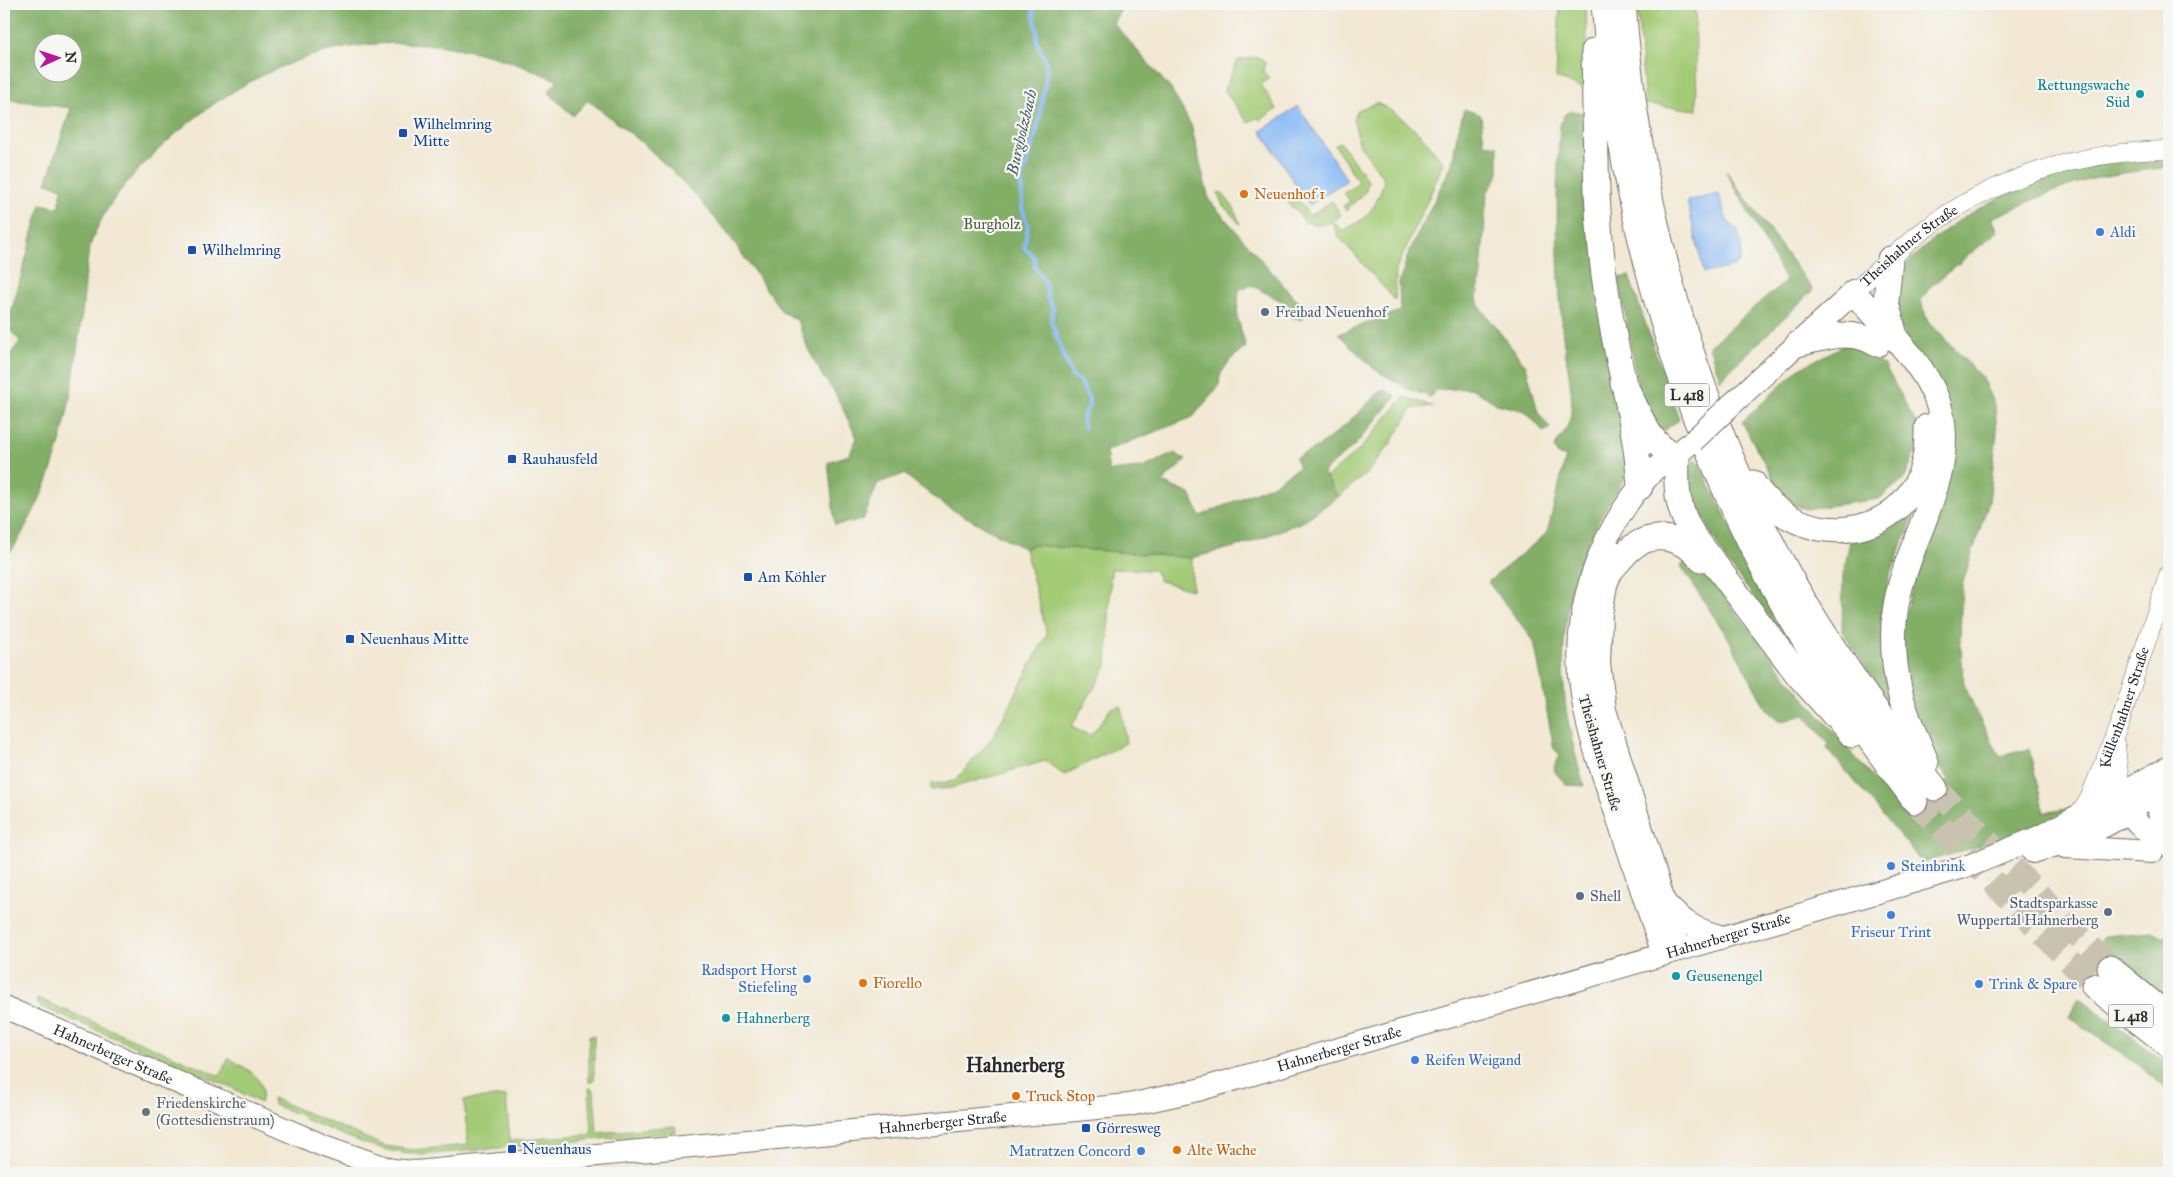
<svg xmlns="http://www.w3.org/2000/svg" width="2173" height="1177" viewBox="0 0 2173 1177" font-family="'IM FELL Great Primer',serif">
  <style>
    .green { fill: #a3ca75; stroke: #677a50 }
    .forest { fill: #82ae66; stroke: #566c48; fill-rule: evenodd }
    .water { fill: #88baf5; stroke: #5a7290 }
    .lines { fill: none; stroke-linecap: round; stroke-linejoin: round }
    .stream { stroke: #88baf5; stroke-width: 4 }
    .highway-tunnel { stroke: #cac2b1; stroke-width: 25; stroke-dasharray: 25 12; stroke-linecap: butt }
    .minor-casing { stroke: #716d66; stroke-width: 19 }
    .major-casing { stroke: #716d66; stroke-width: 24 }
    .highway-casing { stroke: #716d66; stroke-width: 27 }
    .minor { stroke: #fff; stroke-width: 18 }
    .major { stroke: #fff; stroke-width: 22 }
    .highway { stroke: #fff; stroke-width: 25 }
    .major-bridge-casing { stroke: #716d66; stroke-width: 24; stroke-linecap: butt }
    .major-bridge { stroke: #fff; stroke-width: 22 }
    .culture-dot { fill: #0f9aa8; stroke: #f6f6f2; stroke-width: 2 }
    .transit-dot { fill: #1a4fb4; stroke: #f6f6f2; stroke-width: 2 }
    .food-dot { fill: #e8710a; stroke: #f6f6f2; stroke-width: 2 }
    .shop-dot { fill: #3f7fe0; stroke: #f6f6f2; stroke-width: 2 }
    .service-dot { fill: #5c6f8a; stroke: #f6f6f2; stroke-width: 2 }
    .worship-dot { fill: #6b7280; stroke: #f6f6f2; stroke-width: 2 }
    .labels { text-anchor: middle; stroke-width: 4.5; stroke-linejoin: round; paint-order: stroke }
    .shield { fill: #f6f6f2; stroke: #686867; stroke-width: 1 }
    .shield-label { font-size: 14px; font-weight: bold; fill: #2b2b2b }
    .culture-label { font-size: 15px; fill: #0d838f; stroke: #f6f6f2; text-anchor: start }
    .transit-label { font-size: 15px; fill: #164399; stroke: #f6f6f2; text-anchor: start }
    .food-label { font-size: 15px; fill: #c56008; stroke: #f6f6f2; text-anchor: start }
    .park-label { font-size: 15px; fill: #4f5b41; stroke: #f6f6f2 }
    .shop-label { font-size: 15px; fill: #366cbe; stroke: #f6f6f2; text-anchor: start }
    .street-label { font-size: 15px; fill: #2b2b2b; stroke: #f6f6f2 }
    .service-label { font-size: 15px; fill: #4e5e75; stroke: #f6f6f2; text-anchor: start }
    .worship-label { font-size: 15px; fill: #5b616d; stroke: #f6f6f2; text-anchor: start }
    .water-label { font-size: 16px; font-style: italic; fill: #475668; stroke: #f6f6f2 }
    .district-label { font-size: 20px; font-weight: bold; fill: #2b2b2b; stroke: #f6f6f2 }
  </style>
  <rect width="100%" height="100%" fill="#f6f6f2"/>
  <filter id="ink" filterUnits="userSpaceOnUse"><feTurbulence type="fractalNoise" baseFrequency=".02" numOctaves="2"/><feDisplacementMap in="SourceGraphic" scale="10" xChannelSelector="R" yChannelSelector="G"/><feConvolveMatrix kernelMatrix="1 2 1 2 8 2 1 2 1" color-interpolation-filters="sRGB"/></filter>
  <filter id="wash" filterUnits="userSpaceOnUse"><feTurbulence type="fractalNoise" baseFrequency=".0096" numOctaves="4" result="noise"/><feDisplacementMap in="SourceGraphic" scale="20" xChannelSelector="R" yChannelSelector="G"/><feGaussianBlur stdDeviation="1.12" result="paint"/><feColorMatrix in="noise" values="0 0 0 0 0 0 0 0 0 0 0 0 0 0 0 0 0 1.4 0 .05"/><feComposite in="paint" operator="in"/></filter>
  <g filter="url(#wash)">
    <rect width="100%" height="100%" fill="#f2e8d3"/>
    <path class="green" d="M1560,4H1586L1588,90L1556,78Z
      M1637,4H1695L1697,110L1645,104Z
      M1259,57L1265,62L1263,71L1269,78L1261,85L1277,109L1260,120L1258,117L1248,123L1224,90L1238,60Z
      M1376,103C1403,114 1425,138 1443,162L1434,186L1396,270L1395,300L1338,236L1332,222L1320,225L1305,222L1296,210L1288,204V198L1295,194L1309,216L1332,201L1341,215L1333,222L1343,230C1369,219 1377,206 1384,180C1379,170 1362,150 1359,143C1357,135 1356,127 1353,119L1358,110Z
      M1340,142L1368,181L1366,191L1346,211L1343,206L1350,201L1344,193L1359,183L1335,145Z
      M1221,192L1234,208L1240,224L1222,204L1218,193Z
      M1404,397L1435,407L1413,408L1391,443L1367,473L1338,497L1326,478L1360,449Z
      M1032,545L1192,558V590L1160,581L1154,570L1111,569L1107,666L1071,727L1091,736L1111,708L1121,706L1126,743L1064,775L1045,761L951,788L931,790V784L955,781L993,737L1047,634L1025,549Z
      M37,998L220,1076L229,1058C247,1070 269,1077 260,1103L231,1087L42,1007L37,1003Z
      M589,1036H594V1079L593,1082L589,1083Z
      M589,1088L594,1090V1092L597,1133L675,1126L676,1132L421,1155C379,1153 342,1134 304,1119L300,1115L274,1105L272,1098L385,1146L413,1150L468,1145L464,1100L506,1096L510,1141L592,1134Z"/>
    <path class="forest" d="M4,4H1124L1113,23L1171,89L1191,125L1209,200L1304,309L1303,320L1290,317L1293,307L1251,285L1239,290L1237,316L1246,347L1230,360L1220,375L1219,386L1193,417L1106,451L1109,471L1142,468L1175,453L1186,460L1162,482L1190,494L1200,516L1272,485L1299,467L1295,458C1328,446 1355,415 1380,392L1385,390L1396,396L1355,445L1323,472L1338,497L1302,522L1246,544L1192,558L1032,545L1025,549L944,505L904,474L878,483L863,520L835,525L828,462L849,455L857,438L834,391L823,377L808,349L797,320L782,312L731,238L701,201L674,173L645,145L588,100L573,116L548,92L558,81C417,16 288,34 171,138C139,167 106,200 91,243C86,258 85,287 83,304C73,383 67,451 28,522C21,535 15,549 4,559V364L20,341L7,327L41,204L59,208L62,188L46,183L71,108L4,99ZM42,42H72V72H42Z
      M1464,109L1481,115L1484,144L1498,146V176L1487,193L1481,274L1477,298L1480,307L1526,366L1538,412L1550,428L1544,432L1525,411L1497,404L1471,388L1437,390L1430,397L1406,388L1374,369L1338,334L1400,311L1399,283L1409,252L1452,164L1457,135Z
      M1571,111L1589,114L1634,466C1578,539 1555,617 1566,708C1570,735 1577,761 1584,786L1566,785C1557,771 1548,774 1560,755L1554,749L1534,641L1488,582L1547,533L1566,457L1557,454L1554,447C1561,437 1570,426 1571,413C1574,385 1564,355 1562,327C1557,259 1555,193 1560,125L1565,114Z
      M2169,161V167C2139,171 2108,174 2078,183C2048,192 2020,206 1992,218L1998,231L1930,287L1921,301L1927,320L1982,378L1995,407L1997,433L1989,501L1962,585L1960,638L1964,684L1980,720L2000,756L2029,749L2044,813L2071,808L2032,830L1923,863L1826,747L1829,744L1804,715L1779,722L1766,709L1730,641L1681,566L1692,556L1796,688L1905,815L1949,779L1927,749L1917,727L1899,635L1946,468L1899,322L1892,280C1943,219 2017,182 2093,166C2118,161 2144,161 2169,161Z
      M1726,171L1813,290L1720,380L1709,346L1786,281Z
      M1629,276L1679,420L1659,434L1639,395L1619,278Z
      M1847,344L1885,366L1917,425L1919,442L1905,478L1879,499L1806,509L1786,502L1742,422L1798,369Z
      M1696,458L1793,648L1724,558L1690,492L1687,467Z
      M1920,500L1889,578L1882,653L1890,706L1842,631L1843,576L1850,541L1910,510Z
      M2169,930V1007L2092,953L2104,936L2152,932L2165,938Z
      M2079,997L2169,1065V1091L2143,1068L2069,1017Z"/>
    <path class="water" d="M1298,106L1347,180L1309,205L1261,131Z
      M1719,194L1727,221L1738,230C1746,270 1741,265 1704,273L1687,201Z"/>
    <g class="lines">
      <path class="stream" d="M1032,4L1037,31V42L1045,59L1047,71L1038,125L1028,163L1021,177L1022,208L1028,226L1024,247L1034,257L1035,267L1046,284L1047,296L1053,309L1051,321L1063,355L1072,376L1080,381L1089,399V406L1082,419L1084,427"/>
    </g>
  </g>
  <g filter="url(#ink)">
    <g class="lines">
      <path class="highway-tunnel" d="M1935,788L2110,968
        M1915,801L2094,986"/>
      <defs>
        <g id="minor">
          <path id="s1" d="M1854,292C1876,272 1897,251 1920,233C1992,178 2079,151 2169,150"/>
          <path d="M2116,746L2121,793"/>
          <path id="s2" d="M2108,800L2105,781L2106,757L2119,725L2169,573"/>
          <path d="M2078,817L2089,799L2102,766"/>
        </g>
        <g id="major">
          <path d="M1730,406L1854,292"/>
          <path d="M1618,553L1606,585L1601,614L1599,663L1605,710L1679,950"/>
          <path d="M2162,784C2156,807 2159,824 2169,845"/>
          <path d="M2122,798C2130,821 2149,835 2169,846"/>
          <path d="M2065,847L2152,852"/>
          <path d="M2033,852C2087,837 2131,819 2169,776"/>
          <path d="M1666,904C1685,924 1697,930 1723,937"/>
          <path d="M1663,954C1648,910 1634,866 1619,822C1606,783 1588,735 1582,695C1570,612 1597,534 1652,472C1661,462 1677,455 1688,445"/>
          <path id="s3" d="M4,1007L324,1146L392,1170L415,1172L1129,1105L1198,1090L1971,865L2039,837L2169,767"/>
        </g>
        <path id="highway" d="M1604,4C1620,207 1675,407 1773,586C1814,662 1863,732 1915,801
          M1623,4C1638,203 1692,404 1791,579C1833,653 1883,722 1935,788
          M1594,51C1596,131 1594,211 1606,289C1615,356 1636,421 1640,487
          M1890,259L1886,302L1895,336
          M1854,292C1882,327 1921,358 1937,400C1963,471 1904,542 1895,612C1891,645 1895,682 1906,713C1912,730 1920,746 1926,762
          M1798,344C1825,337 1851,328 1877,344
          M1623,383C1639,408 1646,446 1677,456C1676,488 1676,507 1693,535L1799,676L1852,735
          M1753,483C1798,553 1907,544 1925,458C1927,448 1927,438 1927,427
          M1612,569C1619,561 1626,552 1634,546C1657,530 1685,539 1701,559
          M2110,968L2169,1017
          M2094,986L2169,1045"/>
      </defs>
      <use href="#minor" class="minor-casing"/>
      <use href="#major" class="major-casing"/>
      <use href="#highway" class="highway-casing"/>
      <use href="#minor" class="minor"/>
      <use href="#major" class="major"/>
      <use href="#highway" class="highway"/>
      <defs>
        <path id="major-bridge" d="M1693,441L1730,406"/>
      </defs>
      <use href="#major-bridge" class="major-bridge-casing"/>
      <use href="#major-bridge" class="major-bridge"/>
    </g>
  </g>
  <g class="culture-dot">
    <circle cx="2140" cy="94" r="5"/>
    <circle cx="1676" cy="976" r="5"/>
    <circle cx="726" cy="1018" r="5"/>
  </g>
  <g class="transit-dot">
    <rect x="398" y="128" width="10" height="10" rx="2.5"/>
    <rect x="187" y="245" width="10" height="10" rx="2.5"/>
    <rect x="507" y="454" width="10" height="10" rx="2.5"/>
    <rect x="743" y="572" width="10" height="10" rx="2.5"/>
    <rect x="345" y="634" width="10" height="10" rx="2.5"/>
    <rect x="1081" y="1123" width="10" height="10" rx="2.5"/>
    <rect x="507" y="1144" width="10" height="10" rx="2.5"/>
  </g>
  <g class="food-dot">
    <circle cx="1244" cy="194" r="5"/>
    <circle cx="863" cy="983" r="5"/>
    <circle cx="1016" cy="1096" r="5"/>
    <circle cx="1177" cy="1150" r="5"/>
  </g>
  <g class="shop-dot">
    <circle cx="2100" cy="232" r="5"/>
    <circle cx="1891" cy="866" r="5"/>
    <circle cx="1891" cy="915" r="5"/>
    <circle cx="807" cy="979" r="5"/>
    <circle cx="1979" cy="984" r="5"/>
    <circle cx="1415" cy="1060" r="5"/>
    <circle cx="1141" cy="1151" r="5"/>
  </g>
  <g class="service-dot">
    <circle cx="1265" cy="312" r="5"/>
    <circle cx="1580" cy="896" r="5"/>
    <circle cx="2108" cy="912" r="5"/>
  </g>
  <circle class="worship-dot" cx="146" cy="1112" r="5"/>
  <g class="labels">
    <g class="shield">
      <rect x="1664.5" y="383.5" width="45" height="23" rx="4"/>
      <rect x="2108.5" y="1004.5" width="45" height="23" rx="4"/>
    </g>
    <g class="shield-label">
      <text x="1687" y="400">L 418</text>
      <text x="2131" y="1021">L 418</text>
    </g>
    <g class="culture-label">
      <text x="2130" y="90" text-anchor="end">Rettungswache<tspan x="2130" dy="17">Süd</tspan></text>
      <text x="1686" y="981">Geusenengel</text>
      <text x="736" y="1023">Hahnerberg</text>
    </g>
    <g class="transit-label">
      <text x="413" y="129">Wilhelmring<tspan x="413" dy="17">Mitte</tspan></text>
      <text x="202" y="255">Wilhelmring</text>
      <text x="522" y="464">Rauhausfeld</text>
      <text x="758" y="582">Am Köhler</text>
      <text x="360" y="644">Neuenhaus Mitte</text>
      <text x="1096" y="1133">Görresweg</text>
      <text x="522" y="1154">Neuenhaus</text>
    </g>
    <g class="food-label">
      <text x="1254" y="199">Neuenhof 1</text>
      <text x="873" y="988">Fiorello</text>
      <text x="1026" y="1101">Truck Stop</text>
      <text x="1187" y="1155">Alte Wache</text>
    </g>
    <g class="park-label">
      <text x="992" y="229">Burgholz</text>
    </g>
    <g class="shop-label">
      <text x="2110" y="237">Aldi</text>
      <text x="1901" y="871">Steinbrink</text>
      <text x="1891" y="937" text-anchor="middle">Friseur Trint</text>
      <text x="797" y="975" text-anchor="end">Radsport Horst<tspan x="797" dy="17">Stiefeling</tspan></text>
      <text x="1989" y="989">Trink &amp; Spare</text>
      <text x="1425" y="1065">Reifen Weigand</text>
      <text x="1131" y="1156" text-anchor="end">Matratzen Concord</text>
    </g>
    <g class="street-label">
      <text dy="5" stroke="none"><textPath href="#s1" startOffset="72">Theishahner Straße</textPath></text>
      <text dy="5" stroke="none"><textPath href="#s2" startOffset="96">Küllenhahner Straße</textPath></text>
      <text transform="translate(1600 753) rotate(74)" y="5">Theishahner Straße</text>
      <text dy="5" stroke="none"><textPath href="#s3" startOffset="1784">Hahnerberger Straße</textPath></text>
      <text dy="5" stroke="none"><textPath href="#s3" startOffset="1379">Hahnerberger Straße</textPath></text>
      <text dy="5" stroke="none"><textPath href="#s3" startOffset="119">Hahnerberger Straße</textPath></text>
      <text dy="5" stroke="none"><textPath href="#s3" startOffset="974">Hahnerberger Straße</textPath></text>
    </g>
    <g class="service-label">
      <text x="1275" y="317">Freibad Neuenhof</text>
      <text x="1590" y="901">Shell</text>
      <text x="2098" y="908" text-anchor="end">Stadtsparkasse<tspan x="2098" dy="17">Wuppertal Hahnerberg</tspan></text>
    </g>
    <g class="worship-label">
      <text x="156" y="1108">Friedenskirche<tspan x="156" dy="17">(Gottesdienstraum)</tspan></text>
    </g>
    <g class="water-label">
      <text transform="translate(1021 132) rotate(-77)" y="6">Burgholzbach</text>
    </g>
    <g class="district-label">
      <text x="1015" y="1072">Hahnerberg</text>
    </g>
  </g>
  <rect width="2173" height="1177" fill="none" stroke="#f6f6f2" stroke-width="20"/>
  <g transform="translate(58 58) rotate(87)"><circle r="24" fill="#f6f6f2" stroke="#a5a5a2"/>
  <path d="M0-4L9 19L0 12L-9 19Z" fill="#b5179e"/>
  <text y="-8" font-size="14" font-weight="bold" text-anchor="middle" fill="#2b2b2b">N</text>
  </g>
</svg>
